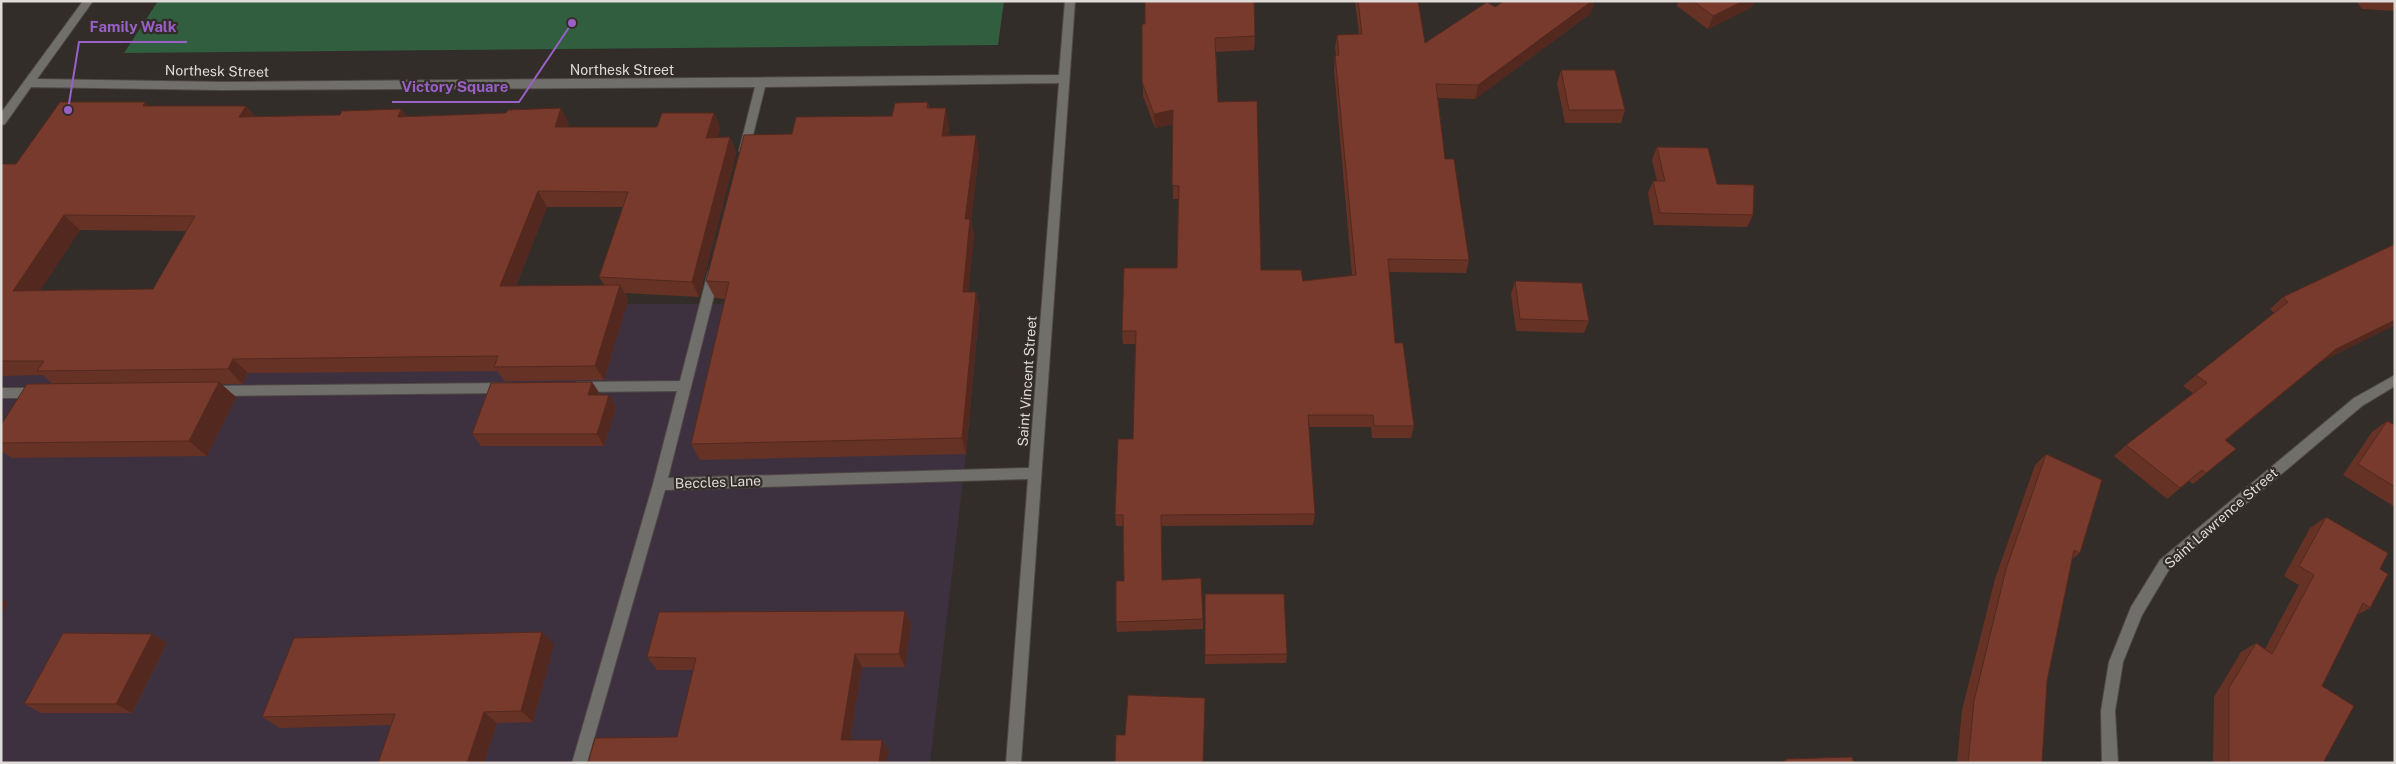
<svg xmlns="http://www.w3.org/2000/svg" width="2396" height="764" viewBox="0 0 2396 764" font-family="'Public Sans',sans-serif">
  <style>
    .commercial { fill: #3e313f }
    .green { fill: #305e3e }
    .lines { fill: none; stroke-linecap: round; stroke-linejoin: round }
    .minor-casing { stroke: #4f4945; stroke-width: 2 }
    .minor { fill: #716f6c; fill-rule: evenodd }
    .wall { fill: #663226; fill-rule: evenodd }
    .shaded-wall { fill: #53291f }
    .building { fill: #773a2c; stroke: #53291f; fill-rule: evenodd }
    .labels { text-anchor: middle; stroke-width: 4.5; stroke-linejoin: round; paint-order: stroke }
    .street-label { font-size: 14px; fill: #dfdbd8; stroke: #332d29 }
    .leader { fill: none; stroke: #9960c6; stroke-width: 2 }
    .callout-dot { fill: #9960c6; stroke: #332d29; stroke-width: 2 }
    .callout-label { font-size: 15px; text-anchor: middle; font-weight: bold; fill: #9960c6; stroke: #332d29; stroke-width: 4.5; stroke-linejoin: round; paint-order: stroke }
  </style>
  <rect width="100%" height="100%" fill="#332d29"/>
  <path class="commercial" d="M1,302L980,305L966,454L930,763H1Z"/>
  <path class="green" d="M158,1H1004L998,45L124,53Z"/>
  <g class="lines">
    <defs>
      <path id="minor" d="M83,1H93L37,79L222,82L1059,75L1065,1H1075L1021,763H1006L1028,479L665,490L587,763H572L653,484L677,391L579,392L575,391L573,387L575,383L579,382L680,381L708,272L714,267L720,272L668,478L1029,468L1059,83L765,87L749,151L744,155L739,151L755,87L222,90L31,87L5,124L1,125V113Z
        M2395,375V386L2362,406L2170,568L2142,615L2123,662L2115,711L2118,763H2102L2101,711L2109,662L2131,607L2160,560L2354,398Z
        M506,383L510,384L512,388L510,392L506,393L211,396L207,395L205,391L207,387L211,386Z
        M1,388H36L40,389L42,393L40,397L36,398H1Z"/>
    </defs>
    <use href="#minor" class="minor-casing"/>
    <use href="#minor" class="minor"/>
  </g>
  <path class="wall" d="M1355,1H1418L1425,43L1495,7L1591,13L1475,99L1438,98L1445,159L1469,260L1466,273L1389,272L1395,343L1414,426L1411,438H1372L1371,427H1309L1315,514L1313,525L1162,526V580L1203,619V629L1117,632L1116,622L1124,581L1123,526H1116L1115,515L1133,439L1135,344H1123L1122,331L1177,268L1178,199H1173V124L1155,128L1143,96L1142,24L1255,36L1254,50L1216,52L1218,102L1261,270L1303,281L1352,275L1334,69L1335,55H1336L1335,48L1337,35L1359,34Z
    M1678,1H1755L1752,7L1708,29L1677,6Z
    M2356,1H2395V11L2362,9Z
    M1561,70L1625,110L1621,123H1565L1557,83Z
    M928,102L929,108L949,126L948,136L979,153L971,220L974,236L968,292H976L979,309L966,454L700,460L691,444L725,299L715,298L706,281L792,134L892,116Z
    M149,106H246L255,117L340,115L401,109L406,116L569,124L568,127H657L714,113L720,129L717,137H730L736,153L699,297L625,293L628,300L604,380L505,381L497,371L248,373L242,384H221L236,397L207,456L12,458L1,451V425L52,383L42,375L1,376V165L16,164ZM547,207H623L599,277L604,285L516,286ZM80,230L187,231L153,289L40,290Z
    M1657,147L1717,184L1753,215L1747,227L1654,225L1648,193L1653,181H1657L1652,160Z
    M2395,244V325L2322,361L2225,441L2236,449L2193,484L2189,481L2167,499L2114,456L2126,445L2193,393L2183,386L2196,375L2274,313L2270,309L2283,297Z
    M1515,281L1589,321L1584,333L1516,331L1511,294Z
    M592,382L600,394L599,395H609L616,407L604,446H481L472,434Z
    M2387,421L2395,425V507L2343,475L2372,432Z
    M2046,454L2080,553L2072,559L2047,681L2042,763H1957L1962,710L1995,579L2035,465Z
    M2326,517L2380,569L2370,608L2357,615L2322,686L2323,763H2213L2214,697L2241,652L2256,643L2265,649L2299,585L2284,576L2310,528Z
    M1205,594L1287,654L1286,663L1205,664Z
    M905,611L911,624L905,667H862L850,740L889,751L677,737L693,670H657L647,657Z
    M152,634L167,643L132,713H41L24,704Z
    M554,644L533,722L497,723L484,763H378L391,725L280,728L262,717Z
    M1786,759L1854,763H1782Z"/>
  <path class="shaded-wall" d="M1592,1H1595L1591,13L1475,99L1478,85Z
    M1743,1H1755L1752,7L1708,29L1713,16Z
    M145,102L159,118L143,106Z
    M246,106L258,122L239,117Z
    M561,108L569,124L563,142L555,127Z
    M946,108L949,126L946,154L942,136Z
    M401,109L411,125L398,117Z
    M1173,110V124L1155,128L1154,114Z
    M714,113L720,129L713,153L706,138Z
    M976,135L979,153L971,220L974,236L967,310L963,292L965,219Z
    M730,137L736,153L699,297L692,282Z
    M538,191L547,207L510,301L500,286Z
    M64,215L80,230L30,306L13,291Z
    M620,285L628,300L604,380L595,366Z
    M976,292L979,309L966,454L962,438Z
    M2395,320V325L2322,361L2336,349Z
    M233,359L248,373L242,384L228,369Z
    M219,382L236,397L207,456L189,441Z
    M592,382L600,394L596,407L588,395Z
    M609,395L616,407L604,446L597,434Z
    M1,599L8,603L1,615Z
    M905,611L911,624L905,667L899,654Z
    M542,632L554,644L533,722L521,711Z
    M152,634L167,643L132,713L116,704Z
    M855,654L862,667L848,752L841,740Z
    M484,712L497,723L484,763H467Z
    M882,740L889,751L887,763H879Z"/>
  <path class="building" d="M1145,1H1254L1255,36L1215,38L1218,102L1257,101L1261,270H1301L1303,281L1356,275L1335,55H1339L1337,35L1362,34L1358,1H1418L1425,43L1487,2L1495,7L1504,1H1592L1478,85L1436,84L1445,159H1454L1469,260L1388,259L1395,343H1403L1414,426H1374L1373,415H1308L1315,514L1161,515L1162,580L1201,578L1203,619L1116,622V581H1124L1123,515H1115L1118,439H1133L1136,331H1122L1124,268H1177L1179,186L1172,185L1173,110L1154,114L1142,82V24H1145Z
    M1693,1H1743L1713,16Z
    M1561,70H1615L1625,110H1569Z
    M60,102H145L143,106H246L239,117L340,115L342,111L401,109L398,117L506,113L508,110L561,108L555,127H657L662,113H714L706,138L730,137L692,282L599,277L628,192L538,191L500,286L620,285L595,366L494,367L498,356L233,359L228,369L37,371L44,361H1V165L2,164H16ZM64,215L195,216L153,289L13,291Z
    M928,102L927,108H946L942,136L976,135L965,219H970L963,292H976L962,438L691,444L729,282L706,281L744,135L792,134L796,117L892,116L895,103Z
    M1657,147L1708,148L1717,184L1754,185L1753,215L1660,213L1653,181H1665Z
    M2395,244V320L2336,349L2225,440L2236,449L2206,473L2202,470L2180,488L2126,445L2207,383L2196,375L2288,302L2283,297Z
    M1515,281L1582,283L1589,321L1520,319Z
    M219,382L189,441L1,443V425L27,384Z
    M592,382L588,395H609L597,434H472L491,383Z
    M2387,421L2395,425V487L2358,464Z
    M2046,454L2102,480L2080,553L2074,550L2047,681L2042,763H1968L1974,701L2006,569Z
    M2326,517L2388,553L2380,569L2388,574L2370,608L2363,603L2322,686L2354,706L2323,763H2229V688L2256,643L2272,654L2314,575L2299,566Z
    M1205,594H1284L1287,654L1205,655Z
    M905,611L899,654H855L841,740H882L879,763H588L595,738L677,737L696,658L647,657L659,612Z
    M542,632L521,711L484,712L467,763H378L395,714L262,717L294,638Z
    M63,633L152,634L116,704H24Z
    M1128,695L1205,698L1203,763H1115L1116,735H1125Z
    M1852,757L1854,763H1787L1786,759Z"/>
  <g class="labels">
    <g class="street-label">
      <text x="622" y="75">Northesk Street</text>
      <text transform="translate(217 71) rotate(1)" y="5">Northesk Street</text>
      <text transform="translate(1027 381) rotate(-86)" y="5">Saint Vincent Street</text>
      <text transform="translate(718 482) rotate(-2)" y="5">Beccles Lane</text>
      <text transform="translate(2221 518) rotate(-41)" y="5">Saint Lawrence Street</text>
    </g>
  </g>
  <path class="leader" d="M68 110L79 42H187M572 23L519 102H392"/>
  <g class="callout-dot">
    <circle cx="68" cy="110" r="5"/>
    <circle cx="572" cy="23" r="5"/>
  </g>
  <g class="callout-label">
    <text x="133" y="32">Family Walk</text>
    <text x="455" y="92">Victory Square</text>
  </g>
  <rect width="2396" height="764" fill="none" stroke="#dfdbd8" stroke-width="5"/>
</svg>
